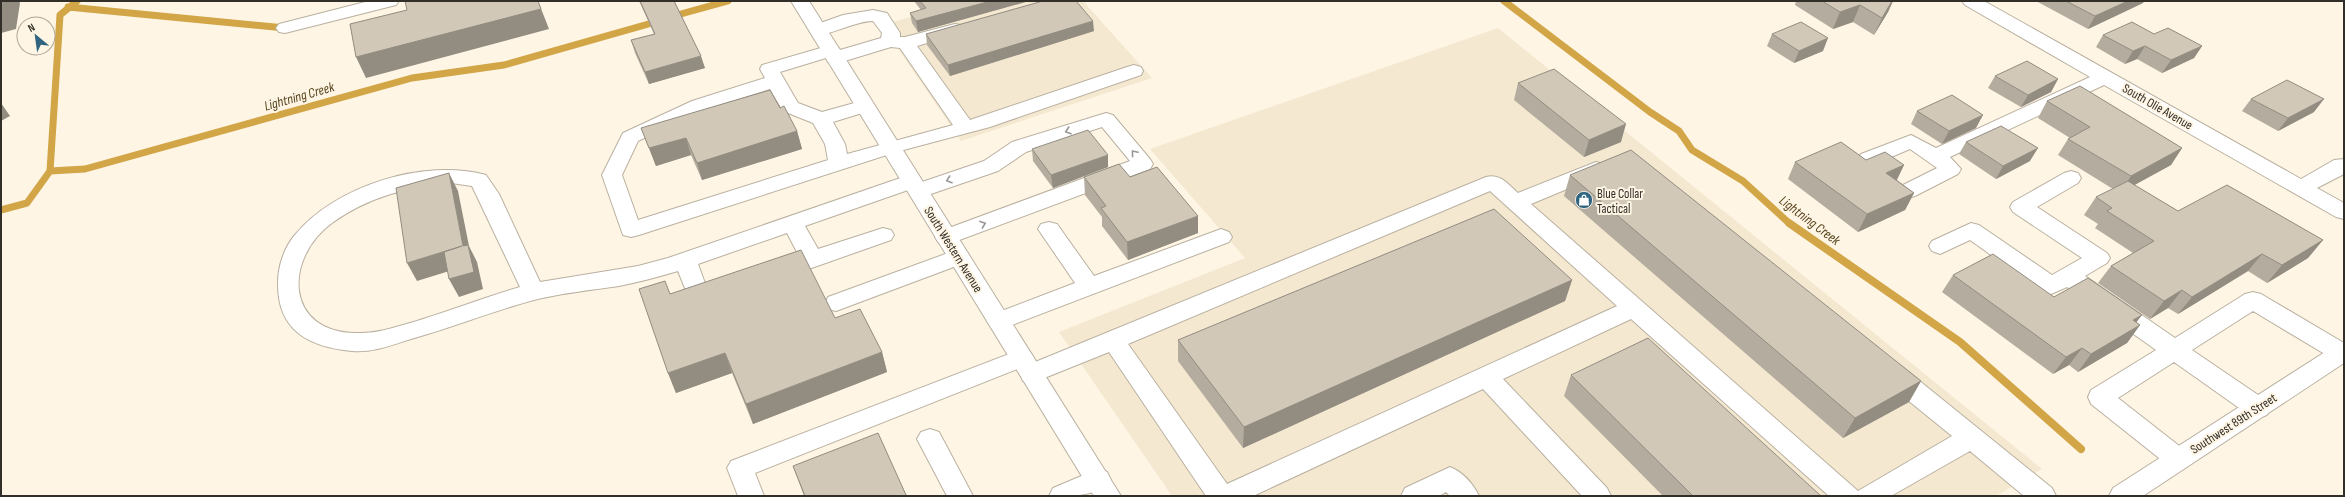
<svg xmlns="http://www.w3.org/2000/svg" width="2345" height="497" viewBox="0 0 2345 497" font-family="'Sofia Sans Condensed',sans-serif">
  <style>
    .built { fill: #f5e8d1 }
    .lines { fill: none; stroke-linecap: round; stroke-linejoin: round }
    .stream-far1 { stroke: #d2a547; stroke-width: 7 }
    .stream { stroke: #d2a547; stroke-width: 8 }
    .minor-casing { stroke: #b9b0a0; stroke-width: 2 }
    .major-casing { stroke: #b9b0a0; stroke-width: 2 }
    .minor { fill: #fff; fill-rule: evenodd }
    .major { fill: #fff; fill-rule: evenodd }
    .wall { fill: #b4ac9e }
    .shaded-wall { fill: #928c81 }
    .building { fill: #d1c8b8; stroke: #928c81 }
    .oneway { stroke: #989694 }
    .labels { text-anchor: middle; stroke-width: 4; stroke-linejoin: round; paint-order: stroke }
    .street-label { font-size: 13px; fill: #322e28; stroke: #fef5e4 }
    .poi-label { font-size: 13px; fill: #322e28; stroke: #fef5e4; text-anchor: start }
    .water-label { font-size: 14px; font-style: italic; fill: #57441d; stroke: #fef5e4 }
  </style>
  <rect width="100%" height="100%" fill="#fef5e4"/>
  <path class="built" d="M966,1H1083L1152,78L961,141L882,25Z
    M1498,28L2042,469L1996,496H1172L1059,332L1245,258L1150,149Z"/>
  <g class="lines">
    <path class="stream-far1" d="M1504,1L1650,112L1679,131L1692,150L1743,181L1790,224
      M68,7L285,28
      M670,17L728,1
      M50,171L85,169L412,78L504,65L659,21
      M50,171L60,15L77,1
      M1,210L27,203L50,171"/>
    <path class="stream" d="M1789,223L1960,342L2081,449"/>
    <defs>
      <path id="minor" d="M369,1H399L396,5L285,33L279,32L276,28L279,24Z
        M1962,1H1984L2301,179L2334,160L2344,159V174L2317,188L2344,203V219L2336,217L2104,85L1950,157L1961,169L1958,174L1915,196L1908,198L1901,196L1898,191L1901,186L1937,168L1910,149L1875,164L1868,166L1861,164L1858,159L1861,154L1911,135L1936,148L2090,77L1965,5Z
        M873,10L887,13L900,33V37H905L955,24L961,25L964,29L961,33L917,46L970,120L1127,67L1134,65L1141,67L1143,71L1141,75L990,127L896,152L639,235L631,237L623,235L602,175L623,133L692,101L765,78L760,69L762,65L831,45L838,47L840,50L881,38L882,33L873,21C853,21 828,38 812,34L809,30L812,26L843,15ZM891,47L900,48L953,125L847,154L845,144L833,122L872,110L875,106L872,102L865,100L822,112L798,103L780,72L826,58L828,62L835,64ZM770,89L783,111L813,123L825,144L828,160L638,220L622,175L638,141L706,109Z
        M1106,113L1113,115L1150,159L1153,164L1150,169L954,242L946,245L938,242L935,237L938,232L1130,161L1102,127L1026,152L998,171L925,196L918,198L911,196L908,190L805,226L818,249L883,228L891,230L894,235L891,240L786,277L778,279L770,277L767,271L770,265L799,256L787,233L698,264L706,286L715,284L723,286L726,292L723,298L699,305L691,303L678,271C658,277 639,282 619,286C591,290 562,293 534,300C493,311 453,327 411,339C392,345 372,353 352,351C308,347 277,330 278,282C278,267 284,248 294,236C334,186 424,158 486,175L499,194L540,282L638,266L668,258L912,174L919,176L922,182L984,161L1012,142ZM451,183L472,186L520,287C482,298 447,312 410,323C392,328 375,334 356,333C284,332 284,258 332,223C368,197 407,187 451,183Z
        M1596,162L1603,164L1606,169L1603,174L1531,204L1858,491L1952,436L1883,380L1880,373L1883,366L1892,364L1901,366L2052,488L2056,496H2024L1970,451L1891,496H1829L1631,319L1503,379L1607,488L1611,496H1582L1483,389L1253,496H1206L1109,352L1032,383L1023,381L1020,374L1023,367L1486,177C1500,173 1508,184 1518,193ZM1490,191L1617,306L1227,484L1128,344Z
        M2071,171L2078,173L2081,178L2078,183L2037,207L2107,253L2110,258L2107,263L2085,276L2175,338L2245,294L2253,292L2261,294L2344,343V361L2333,359L2253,311L2192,350L2267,401L2270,408L2267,415L2258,418L2249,415L2174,362L2118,398L2187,452L2191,459L2187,466L2178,469L2169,466L2091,404L2088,397L2091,390L2156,350L2067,287L2051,294L2043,292L1970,240L1940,254L1932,251L1929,246L1932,241L1971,223L1979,225L2052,275L2082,258L2013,212L2010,207L2013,202L2064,173Z
        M1049,222L1057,224L1094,276L1221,229L1229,232L1232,237L1229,242L1007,327L999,330L991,327L987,321L991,315L1075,283L1038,229L1041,224Z
        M959,249L967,252L970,257L967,262L836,311L828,309L825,303L828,297Z
        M1022,349L1030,352L1034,358L1030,364L755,473L764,496H738L727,468L731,461Z
        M930,429L939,432L973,496H947L917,439L921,432Z
        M1450,467C1463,472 1473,484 1479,496H1450L1446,492L1439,496H1401L1405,488Z
        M1098,469L1107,472L1111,480C1100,497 1069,496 1049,496L1053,488Z"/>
      <path id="major" d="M791,1H809L1121,496H1094Z
        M2344,342V363L2143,496H2109L2113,488L2336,345Z"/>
    </defs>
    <use href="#minor" class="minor-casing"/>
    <use href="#major" class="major-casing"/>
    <use href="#minor" class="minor"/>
    <use href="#major" class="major"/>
  </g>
  <path class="wall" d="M639,1H679L675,2L705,68L649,84L635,53L631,40L654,34Z
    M914,1H1029L918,32L912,23L910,13L921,10Z
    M1796,1H1893L1888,12L1874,35L1853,22L1833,29L1795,5Z
    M2036,1H2144L2143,3L2088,29Z
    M1094,31L950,76L927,45L926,34Z
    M1772,34L1823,51L1794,63L1767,46Z
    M2154,34L2202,46L2194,58L2162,73L2137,59L2125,64L2096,47L2103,35Z
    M1995,76L2058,79L2051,92L2021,107L1988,88Z
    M1518,83L1621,142L1584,157L1514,100Z
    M2251,99L2314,112L2278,131L2242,111Z
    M2047,101L2182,148L2171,165L2134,185L2178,211L2323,240L2308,258L2267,283L2248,271L2178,314L2168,308L2150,319L2098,283L2111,266L2133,253L2095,228L2098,224L2084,215L2096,197L2113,189L2058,155L2068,139L2070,138L2038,118Z
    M780,108L797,131L802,149L702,180L691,155L656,166L641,128Z
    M1917,111L1976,128L1942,144L1911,124Z
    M1966,142L2030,161L1996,179L1959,154Z
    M1032,149L1108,167L1053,188L1033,161Z
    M1866,160L1904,165L1897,180L1914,193L1905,210L1858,232L1788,179L1795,162Z
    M1570,175L1921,381L1909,402L1843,438L1564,196Z
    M1084,177H1130L1198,233L1128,260L1102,226V217L1085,195Z
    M1953,275L2136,322L2140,325L2127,343L2078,372L2069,365L2053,374L1942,292Z
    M1572,280L1565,301L1243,448L1178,361V340Z
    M670,294L835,318L882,352L887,372L753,424L732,373L676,393L668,373Z
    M1571,375L1821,496H1663L1564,396Z
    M793,466L906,496H804Z"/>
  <path class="shaded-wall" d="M3,1H19L20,3L16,29L1,33V9Z
    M538,1L549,29L366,78L356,57Z
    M991,1H1029L918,32L916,21Z
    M1892,1H1893L1888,12L1874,35L1882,18Z
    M2128,1H2144L2143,3L2088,29L2095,16Z
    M1860,5L1853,22L1833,29L1840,12Z
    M1093,21L1094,31L950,76L948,65Z
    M1828,38L1823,51L1794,63L1799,51Z
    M2145,46L2137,59L2125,64L2133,51Z
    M2202,46L2194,58L2162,73L2171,60Z
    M701,56L705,68L649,84L645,72Z
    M2058,79L2051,92L2021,107L2028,95Z
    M2324,99L2314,112L2278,131L2288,118Z
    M1,103L10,116L1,121Z
    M1983,115L1976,128L1942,144L1949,131Z
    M1626,124L1621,142L1584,157L1589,140Z
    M797,131L802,149L702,180L697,163Z
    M686,138L691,155L656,166L649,148Z
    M2038,148L2030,161L1996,179L2003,166Z
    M2182,148L2171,165L2120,193L2131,176Z
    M1108,155V167L1053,188L1051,175Z
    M1904,165L1895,183L1886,173Z
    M449,173L458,191L469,246L477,262L483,289L459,297L449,279L463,246Z
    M1914,193L1905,210L1858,232L1867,214Z
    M1198,216V233L1128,260L1127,242Z
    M2323,240L2308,258L2267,283L2282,265Z
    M462,246L472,264L417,281L407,263Z
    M2262,254L2248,271L2178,314L2192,297Z
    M1572,280L1565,301L1243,448L1244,427Z
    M2182,290L2168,308L2150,319L2164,301Z
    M2142,315L2129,332L2140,325L2127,343L2078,372L2091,354L2133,320Z
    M2082,348L2069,365L2053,374L2066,357Z
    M882,352L887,372L753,424L746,404Z
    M725,353L732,373L676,393L668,373Z
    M1921,381L1909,402L1843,438L1855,418Z"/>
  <path class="building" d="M1,1H3L2,9H1Z
    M405,1H538L541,9L356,57L350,24L407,10Z
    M640,1H674L701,56L645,72L631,40L655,34Z
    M920,1H991L916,21L910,13L926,8Z
    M1043,1H1076L1093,21L948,65L926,34Z
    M1822,1H1892L1882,18L1860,5L1840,12Z
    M2066,1H2128L2095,16Z
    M1801,22L1828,38L1799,51L1772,34Z
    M2132,22L2154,34L2168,28L2202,46L2171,60L2145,46L2133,51L2103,35Z
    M2027,61L2058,79L2028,95L1995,76Z
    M1554,69L1626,124L1589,140L1518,83Z
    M2287,80L2324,99L2288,118L2251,99Z
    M2080,86L2182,148L2131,176L2068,139L2090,127L2047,101Z
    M770,90L780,108L784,106L797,131L697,163L686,138L649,148L641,128Z
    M1952,95L1983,115L1949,131L1917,111Z
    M2001,126L2038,148L2003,166L1966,142Z
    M1088,130L1108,155L1051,175L1032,149Z
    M1841,142L1866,160L1885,152L1904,165L1886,173L1914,193L1867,214L1795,162Z
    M1631,150L1921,381L1855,418L1570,175Z
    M1119,164L1130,177L1157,167L1198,216L1127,242L1101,208L1106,206L1084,177Z
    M449,173L463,246L468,245L474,272L449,279L444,252L462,246L407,263L396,188Z
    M2128,181L2178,211L2227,185L2323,240L2282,265L2262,254L2192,297L2182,290L2164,301L2111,266L2154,241L2107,211L2112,208L2096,197Z
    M1494,209L1572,280L1244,427L1178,340Z
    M801,250L835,318L860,309L882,352L746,404L725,353L668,373L639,289L665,281L670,294Z
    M1993,254L2054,297L2088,278L2142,315L2133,320L2140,325L2091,354L2082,348L2066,357L1953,275Z
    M1648,338L1821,496H1693L1571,375Z
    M878,433L906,495L904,496H805L793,466Z"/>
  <defs><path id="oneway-chevron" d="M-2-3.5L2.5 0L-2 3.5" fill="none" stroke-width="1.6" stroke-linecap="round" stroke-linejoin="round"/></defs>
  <g class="oneway">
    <use href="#oneway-chevron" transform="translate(1068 131) rotate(161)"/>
    <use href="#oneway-chevron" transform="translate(1134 153) rotate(-130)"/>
    <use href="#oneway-chevron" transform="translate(949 180) rotate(161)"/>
    <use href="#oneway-chevron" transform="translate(983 224) rotate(-20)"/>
  </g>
  <defs>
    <symbol id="shop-disc" viewBox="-11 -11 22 22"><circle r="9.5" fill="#2f6580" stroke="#fef5e4"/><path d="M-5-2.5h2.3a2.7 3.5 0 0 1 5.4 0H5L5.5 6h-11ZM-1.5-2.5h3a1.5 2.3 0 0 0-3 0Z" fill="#fff"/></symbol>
  </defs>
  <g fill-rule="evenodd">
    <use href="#shop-disc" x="1574" y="190" width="20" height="20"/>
  </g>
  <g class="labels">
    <g class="street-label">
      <text transform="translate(2158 106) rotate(30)" y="5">South Olie Avenue</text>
      <text transform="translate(954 249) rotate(58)" y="5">South Western Avenue</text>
      <text transform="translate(2233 423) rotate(-33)" y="5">Southwest 89th Street</text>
    </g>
    <g class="poi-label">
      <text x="1597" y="198">Blue Collar<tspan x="1597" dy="15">Tactical</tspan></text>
    </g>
    <g class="water-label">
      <text transform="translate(299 96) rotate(-16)" y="5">Lightning Creek</text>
      <text transform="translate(1810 220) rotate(37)" y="5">Lightning Creek</text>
    </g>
  </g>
  <rect width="2345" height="497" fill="none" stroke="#322e28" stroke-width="4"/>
  <g transform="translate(36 36) rotate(331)"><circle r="19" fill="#fef5e4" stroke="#aca599"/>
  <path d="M0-3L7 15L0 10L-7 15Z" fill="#2f6580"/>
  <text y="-6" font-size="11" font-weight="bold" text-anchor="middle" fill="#322e28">N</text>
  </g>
</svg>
